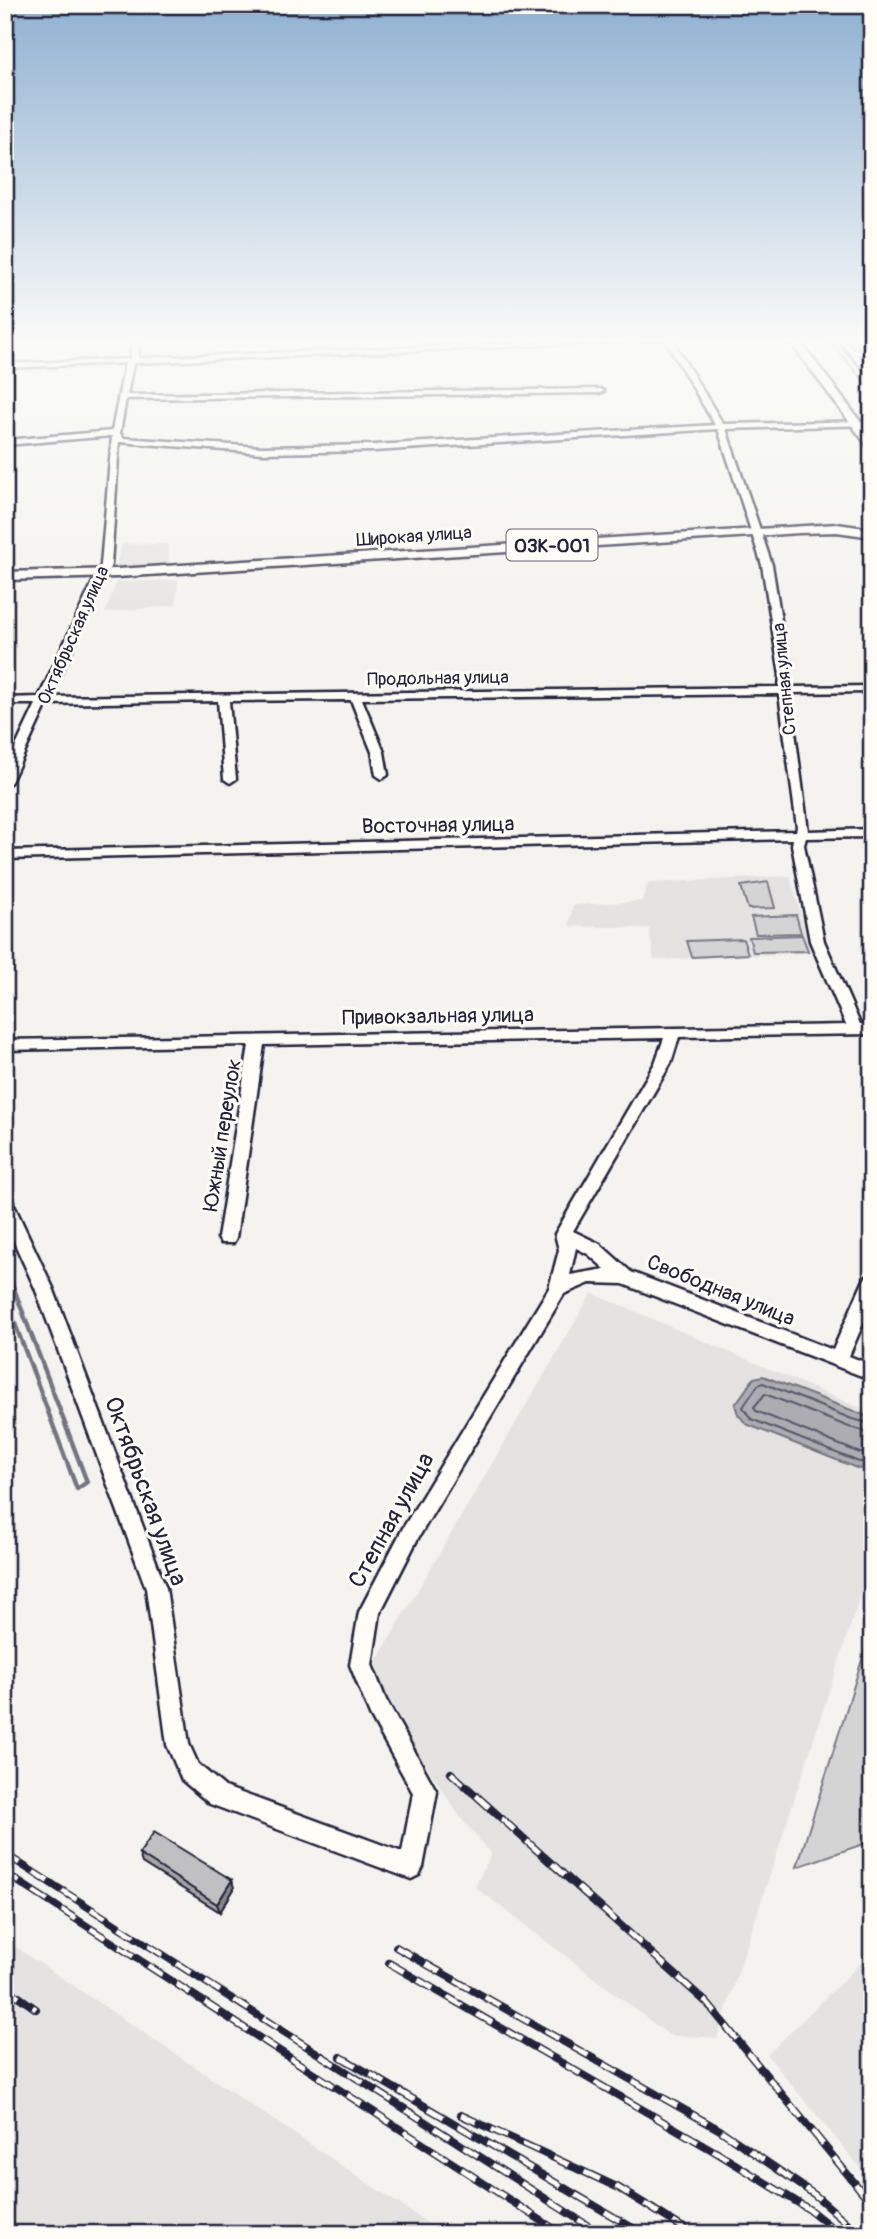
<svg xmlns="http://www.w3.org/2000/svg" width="877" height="2239" viewBox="0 0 877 2239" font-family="Pangolin,sans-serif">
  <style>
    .built { fill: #e4e3e2 }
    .green { fill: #d5d4d5; stroke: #7c7b88; stroke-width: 2 }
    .water { fill: #acacb2; stroke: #757582; stroke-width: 2 }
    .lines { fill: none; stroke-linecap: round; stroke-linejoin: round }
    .shore { stroke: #59596b; stroke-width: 2 }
    .stream-far1 { stroke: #757582; stroke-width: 2 }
    .stream { stroke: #757582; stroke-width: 4.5 }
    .minor-casing { stroke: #22223b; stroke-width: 5 }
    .major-casing { stroke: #22223b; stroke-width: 5 }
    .minor { fill: #fdfcf7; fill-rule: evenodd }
    .major { fill: #fdfcf7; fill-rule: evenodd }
    .rail-casing { stroke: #22223b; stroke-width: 8 }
    .rail { stroke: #fdfcf7; stroke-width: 5; stroke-dasharray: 17; stroke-linecap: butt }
    .wall { fill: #a5a4a7; stroke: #22223b; stroke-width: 2 }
    .shaded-wall { fill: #868688; stroke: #22223b; stroke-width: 2 }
    .building { fill: #c0bfc2; stroke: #22223b; stroke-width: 2 }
    .labels { text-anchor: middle; stroke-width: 6; stroke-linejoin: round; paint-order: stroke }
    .far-street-label { font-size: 18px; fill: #22223b; stroke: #fdfcf7 }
    .shield { fill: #fdfcf7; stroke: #646373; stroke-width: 2 }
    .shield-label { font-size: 19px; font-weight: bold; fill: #22223b }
    .street-label { font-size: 21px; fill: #22223b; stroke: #fdfcf7 }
    .near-street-label { font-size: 24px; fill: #22223b; stroke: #fdfcf7 }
  </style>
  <rect width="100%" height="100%" fill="#f4f3ef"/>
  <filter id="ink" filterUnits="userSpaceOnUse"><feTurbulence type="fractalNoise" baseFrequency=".0143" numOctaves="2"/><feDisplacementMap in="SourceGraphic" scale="14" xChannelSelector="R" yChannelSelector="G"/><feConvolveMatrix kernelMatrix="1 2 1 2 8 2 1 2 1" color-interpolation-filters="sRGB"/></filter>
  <g filter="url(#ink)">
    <path class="built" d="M122,544H168L169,564L115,568Z
      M178,580L176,605L105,613L116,582Z
      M790,876L812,953L654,960L649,928L569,926L573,905L642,901L648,883Z
      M592,1293L872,1413V1559L717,2038L669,2035L475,1887L491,1854L460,1817L377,1691V1660Z
      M5,1940L444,2234H5Z
      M872,1952V2182L767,2055Z"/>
    <path class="green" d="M768,882L775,908L748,909L741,886Z
      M796,915L801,933L756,934L751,917Z
      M802,935L808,951L753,952L749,937Z
      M743,939L748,954L692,957L687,941Z
      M866,1647L872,1650V1841L797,1867Z"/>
    <path class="water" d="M763,1376L872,1418V1468L859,1469L746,1424L738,1414L735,1405L754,1378Z"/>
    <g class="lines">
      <path class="shore" d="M872,1424L852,1419L763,1383L758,1385L743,1407L751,1419L859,1462H872
        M872,1433L849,1427L765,1394L754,1407L756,1411L860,1453H872"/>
      <path class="stream-far1" d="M829,340L872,391"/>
      <path class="stream" d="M5,1265L87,1482L77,1489L5,1297"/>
      <defs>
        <path id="minor" d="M132,340H140L138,358L593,340H659L136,363L133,364L127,395L600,389L604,391L600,393L126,399L120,433L123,438L138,439L262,447L374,445L715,425L665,340H672L723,424L872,421V425L726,429L772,565L790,675V687L872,686V692L790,693L808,831L872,829V837L806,838L804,845L824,941L860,1024H872V1034L679,1037L671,1063L573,1231L600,1244L631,1272L833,1350L863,1282L866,1277L872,1275V1303L849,1356L872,1365V1380L623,1284L590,1283L564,1294L417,1540L380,1613L372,1665L386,1700L437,1792L423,1867L419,1875L411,1879L210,1804L182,1780L167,1745L146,1588L35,1288L5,1222V1197L11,1199L13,1203L53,1288L166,1588L189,1744L198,1764L225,1787L402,1852L413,1793L370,1715L350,1665L359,1612L403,1528L549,1288L559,1250L555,1234L655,1063L664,1038L264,1045L236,1238L233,1243H221L218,1238L249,1045L5,1050V1040L846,1025L810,941L792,845L793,839L5,859V851L796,831L797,827L779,694L362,699L384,752L388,775L382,779L376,775L372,752L351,700L229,701L236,779L230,783L224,779L218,701L47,704L11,782L5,786V769L36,704H5V698L39,697L101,565L112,436L5,445V440L112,431L125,363L5,368V364L130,359ZM718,429L762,565L780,675L779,687L50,697L111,565L119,442L262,453L374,451ZM576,1248L588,1254L605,1269L570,1275Z
          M838,340H845L853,350H872V354H857L872,372V379Z"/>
        <path id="major" d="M789,340H799L872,437V448L868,447Z
          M837,524L872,529V537L837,532L799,533L117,577L5,580V572L117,569Z"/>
      </defs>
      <use href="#minor" class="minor-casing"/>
      <use href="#major" class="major-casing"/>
      <use href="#minor" class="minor"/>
      <use href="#major" class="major"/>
      <defs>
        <path id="rail" d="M451,1773L707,2003L872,2204
          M5,1854L601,2234
          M5,1873L562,2234
          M396,1947L720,2130L815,2195L860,2234
          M389,1963L714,2151L810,2210L840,2234
          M5,1987L36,2009
          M341,2057L643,2234
          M461,2115L619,2188L693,2234"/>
      </defs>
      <use href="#rail" class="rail-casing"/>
      <use href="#rail" class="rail"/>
    </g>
    <path class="wall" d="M139,1854L232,1880L234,1889L220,1912L142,1863Z"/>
    <path class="shaded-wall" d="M232,1880L234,1889L220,1912L217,1904Z"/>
    <path class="building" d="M154,1832L232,1880L217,1904L139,1854Z"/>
  </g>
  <linearGradient id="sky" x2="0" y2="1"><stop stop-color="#90b1d2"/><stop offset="0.52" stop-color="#fafaf8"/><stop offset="1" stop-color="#fafaf8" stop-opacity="0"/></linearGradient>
  <rect width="877" height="654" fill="url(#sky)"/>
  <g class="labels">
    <g class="far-street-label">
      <text transform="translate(414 536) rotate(-4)" y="6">Широкая улица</text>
      <text transform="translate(73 635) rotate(-66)" y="6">Октябрьская улица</text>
      <text transform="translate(438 678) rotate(-1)" y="6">Продольная улица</text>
      <text transform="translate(784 679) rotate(-96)" y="6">Степная улица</text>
    </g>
    <rect class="shield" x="506.5" y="529.5" width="91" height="31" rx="5"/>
    <g class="shield-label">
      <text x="552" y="552">03К-001</text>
    </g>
    <g class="street-label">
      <text transform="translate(438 825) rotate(-1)" y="7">Восточная улица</text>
      <text transform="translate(438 1016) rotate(-1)" y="7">Привокзальная улица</text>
      <text transform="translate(222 1135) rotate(-81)" y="7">Южный переулок</text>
      <text transform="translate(721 1290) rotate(22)" y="7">Свободная улица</text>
    </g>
    <g class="near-street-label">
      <text transform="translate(146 1491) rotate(70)" y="8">Октябрьская улица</text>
      <text transform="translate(391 1520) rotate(-61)" y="8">Степная улица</text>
    </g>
  </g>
  <rect width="877" height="2239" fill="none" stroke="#fdfcf7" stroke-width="28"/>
  <rect x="14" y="14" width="849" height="2211" fill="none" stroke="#22223b" stroke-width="2.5" filter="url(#ink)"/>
</svg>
